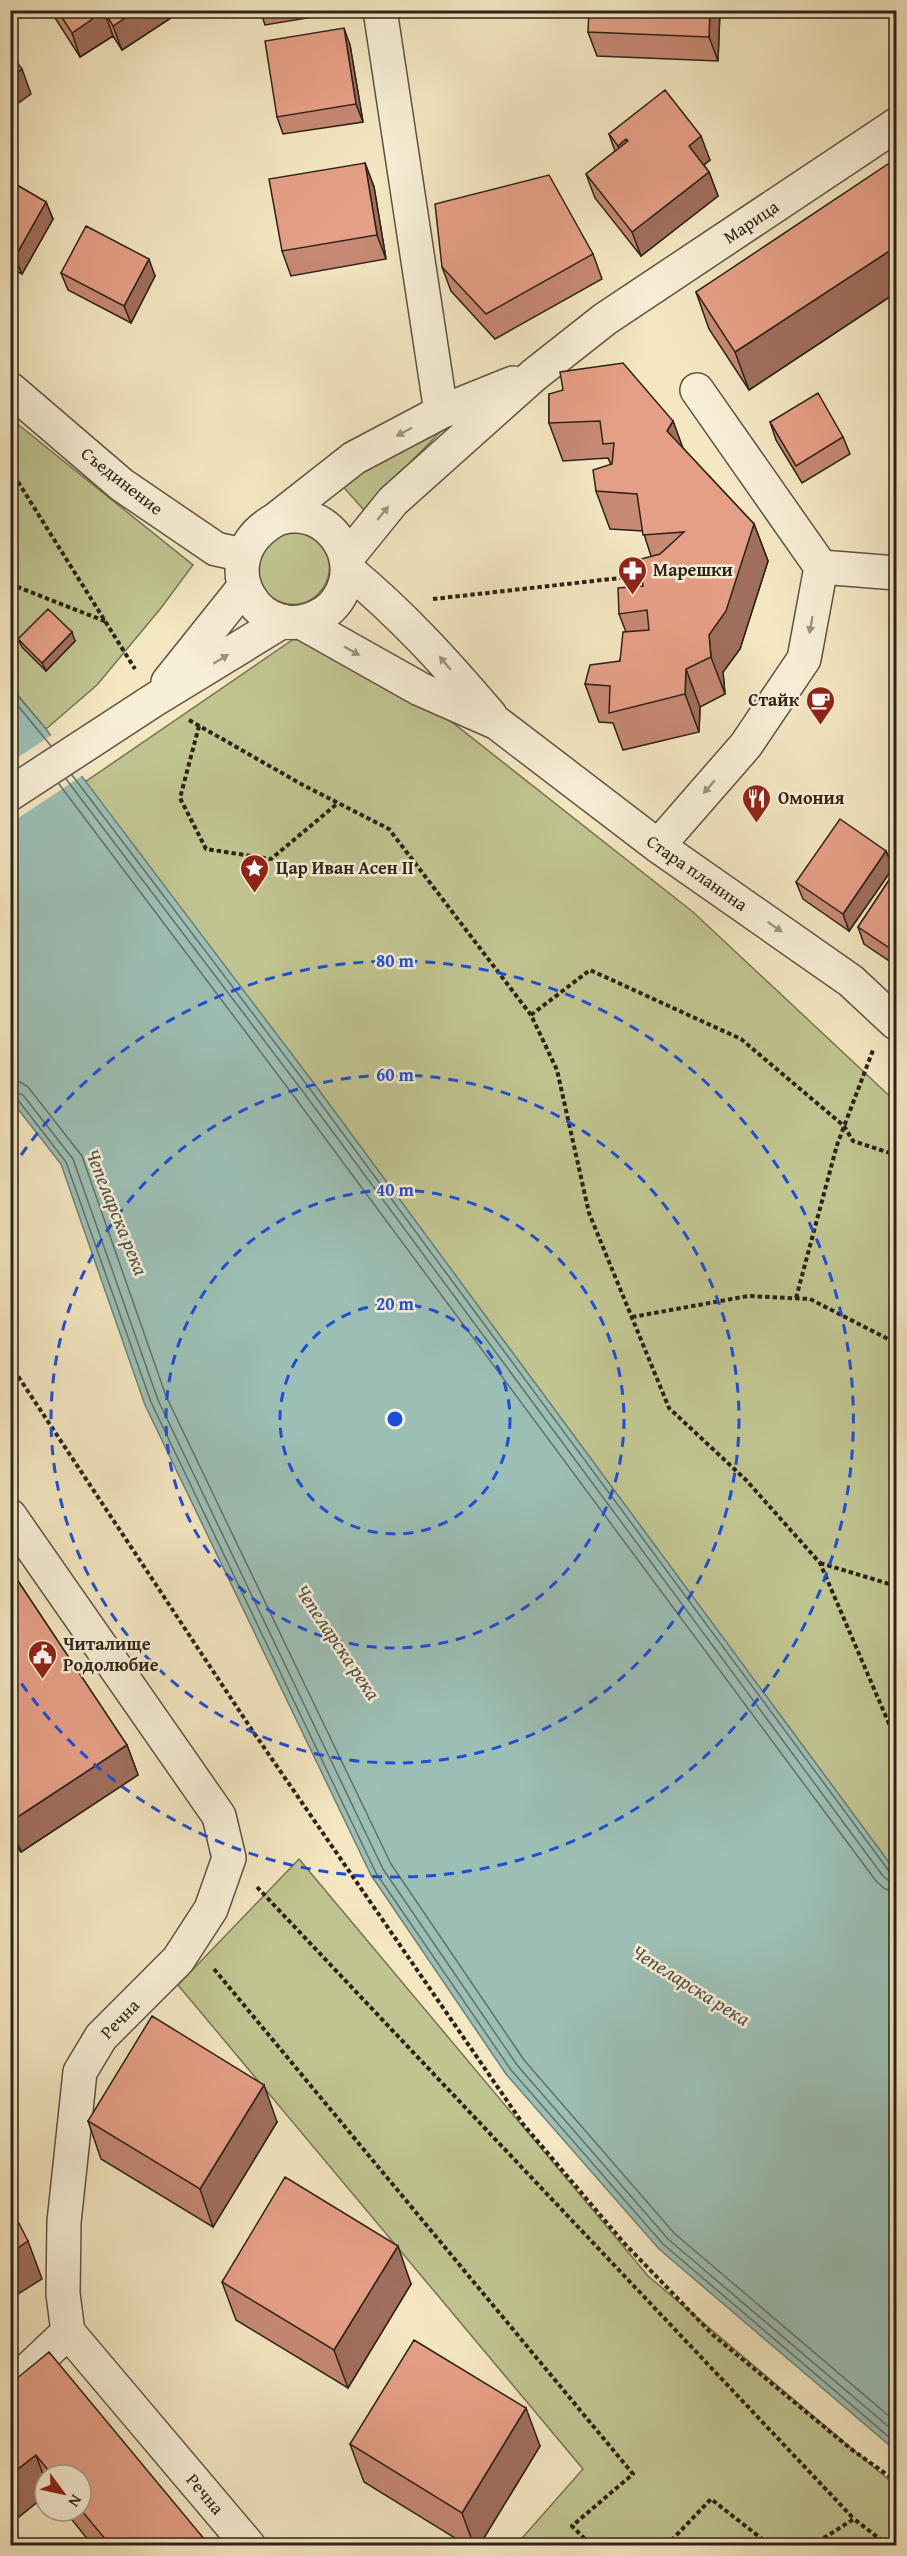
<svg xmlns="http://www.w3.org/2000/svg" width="907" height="2556" viewBox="0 0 907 2556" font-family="'Gentium Book Plus',serif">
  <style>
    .green { fill: #c0c490; stroke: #767355; stroke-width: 1.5 }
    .water { fill: #9cbfb5; stroke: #708077; stroke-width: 1.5 }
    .pier { fill: #f4e7c2 }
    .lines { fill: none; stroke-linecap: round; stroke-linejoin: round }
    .shore { stroke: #647068; stroke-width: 1.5 }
    .minor-casing { stroke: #5f5344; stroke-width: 36 }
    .path { stroke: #2d221a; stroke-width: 4; stroke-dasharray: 4.5 3; stroke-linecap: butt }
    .minor { stroke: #f8efd7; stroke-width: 33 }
    .wall { fill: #c68974; stroke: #2d221a; stroke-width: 1.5 }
    .shaded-wall { fill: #a16f5e; stroke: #2d221a; stroke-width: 1.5 }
    .building { fill: #e69f87; stroke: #2d221a; stroke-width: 1.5 }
    .oneway { fill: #9d9382 }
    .ring { fill: none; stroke: #1d4ed8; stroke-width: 3; stroke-dasharray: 10 8 }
    .labels { text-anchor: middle; stroke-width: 5; stroke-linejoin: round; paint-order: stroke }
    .street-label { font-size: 18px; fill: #2d221a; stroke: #f8efd7 }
    .poi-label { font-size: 18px; font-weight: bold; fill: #2d221a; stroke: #f8efd7; text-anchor: start }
    .water-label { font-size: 20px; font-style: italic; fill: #4e5148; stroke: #f8efd7 }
    .centre { fill: #1d4ed8; stroke: #f8efd7; stroke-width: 3 }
    .ring-label { font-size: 18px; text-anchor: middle; font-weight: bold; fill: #1d4ed8; stroke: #f8efd7; stroke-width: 5; stroke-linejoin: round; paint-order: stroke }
  </style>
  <rect width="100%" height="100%" fill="#f4e7c2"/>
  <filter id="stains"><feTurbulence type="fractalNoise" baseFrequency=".00333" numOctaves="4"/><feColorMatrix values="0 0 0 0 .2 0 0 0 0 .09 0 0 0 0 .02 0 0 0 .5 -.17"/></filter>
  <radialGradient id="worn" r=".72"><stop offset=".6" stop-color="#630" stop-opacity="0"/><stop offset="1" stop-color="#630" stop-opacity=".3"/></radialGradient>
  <path class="green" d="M10,418L193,565L161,608L97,685L46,729L11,687Z
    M446,426L364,510L338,481Z
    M282,530C289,531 298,530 305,532C309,533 313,537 316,540C349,569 315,618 278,601C257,592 256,574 256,555Z
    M301,634L391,674L693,912L896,1102V1872L315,1085L85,782Z
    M299,1859L648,2276L896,2486V2545H516L583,2469L178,1985Z"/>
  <path class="water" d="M10,687L46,729L315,1085L896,1872V2451L659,2249L506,2074L371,1875L145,1405L61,1164L11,1100Z"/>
  <path class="pier" d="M53,734L83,775L11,823V762Z"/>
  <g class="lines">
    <path class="shore" d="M10,696L51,746
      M72,775L310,1089L889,1871L896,1874
      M66,779L304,1093L883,1876L889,1881L896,1882
      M59,784L296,1099L876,1881L885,1889L896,1891
      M10,1081L20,1082L28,1087L82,1156L166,1396L391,1864L524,2060L674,2233L896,2422
      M10,1090L23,1095L73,1159L158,1400L383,1869L517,2065L668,2239L896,2433
      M10,1097L18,1100L66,1162L151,1402L376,1873L511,2070L663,2244L896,2443"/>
    <defs>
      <path id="minor" d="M380,10L441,412
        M10,389L122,485L216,549L243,555
        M697,390L821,567
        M275,520C280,518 287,516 292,516C328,514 355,551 345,584C342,595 334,607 324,613C261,652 204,560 275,520L354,458L441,412L513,383
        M346,559L393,501L534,375L605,319L896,125
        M821,567L896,573
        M348,570C402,615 444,661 490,715
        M301,622L420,689L497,723L658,846L851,981L896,1023
        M168,682L244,587
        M10,794L154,700L283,621
        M658,846L746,745L804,659L821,567
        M10,1516L219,1816L229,1858L211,1909L178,1960L101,2037L80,2072L64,2222L63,2294L68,2332L249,2546
        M10,2387L68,2332"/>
    </defs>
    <use href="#minor" class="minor-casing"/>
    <path class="path" d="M10,469L135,669
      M10,584L107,622
      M433,599L647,575
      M189,720L301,784L389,829L531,1015L557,1070L589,1213L669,1408L746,1480L820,1563L896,1740
      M199,726L180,798L206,849L271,859L338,803
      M531,1015L590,970L741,1039L844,1126L853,1141L896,1155
      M796,1298L837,1145L873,1050
      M632,1317L748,1296L810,1299L890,1340L896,1335
      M10,1364L252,1730L523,2124L624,2243L713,2335L851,2449L896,2481
      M820,1563L896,1586
      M257,1887L854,2519
      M214,1969L633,2474L572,2526L592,2546
      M666,2546L711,2499L771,2546
      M811,2546L854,2519L889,2546"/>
    <use href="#minor" class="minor"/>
  </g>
  <path class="wall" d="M50,10H183L122,50L113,36L80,57Z
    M260,10H355L265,25Z
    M720,10L718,61L597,56L588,32Z
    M350,45L363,122L283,134L277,117Z
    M609,134L710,160L704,165L709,172L718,196L641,256L595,198L586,174L615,151Z
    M365,163L374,187L386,259L291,276L282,251Z
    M897,164V292L749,390L709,329L696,292Z
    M10,181L46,202L53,219L22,274L10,268Z
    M593,254L602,279L495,339L451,291L442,267Z
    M61,273L155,276L131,323L68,290Z
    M549,394L673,421L682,447L754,524L768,561L740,649L723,672L725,694L700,707L699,732L623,750L613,723L599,722L585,684L620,661L626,632L619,614L643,586L651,556L643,531L610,529L596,491L611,465L608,458L563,461L549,423Z
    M770,422L843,437L850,454L802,483L776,440Z
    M18,639L75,641L46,671L22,647Z
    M886,851L893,868L849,931L803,899L796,882Z
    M897,868V966L864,944L858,927Z
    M10,1569L127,1745L138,1775L21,1852L10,1836Z
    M10,1965L14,1974L10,1976Z
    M88,2121L277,2122L213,2227L101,2159Z
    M222,2282L411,2284L348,2388L236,2320Z
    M10,2384L210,2546H93L65,2511H81V2475H45V2496L10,2524Z
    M350,2444L540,2446L479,2546H468L364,2482Z"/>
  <path class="shaded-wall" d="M137,10H183L122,50L113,26Z
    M710,10H720L718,61L709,37Z
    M104,11L113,36L80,57L72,33Z
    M344,28L350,45L363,122L356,104Z
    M22,69L31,94L10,109V78Z
    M701,136L710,160L697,170L689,146Z
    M626,139L635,163L627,170L618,146Z
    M365,163L374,187L386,259L377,235Z
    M709,172L718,196L641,256L632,232Z
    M46,202L53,219L22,274L15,257Z
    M897,246V292L749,390L735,352Z
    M149,259L155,276L131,323L124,306Z
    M673,421L687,459L667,431Z
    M754,524L768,561L740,649L723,672L725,694L711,657L709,635Z
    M72,632L75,641L46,671L42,663Z
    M686,669L700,707L699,732L685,694Z
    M886,851L893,868L849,931L843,914Z
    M127,1745L138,1775L21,1852L10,1822Z
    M264,2085L277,2122L213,2227L200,2189Z
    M28,2241L42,2279L10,2299V2253Z
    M398,2246L411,2284L348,2388L334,2350Z
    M526,2408L540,2446L479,2546H474L462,2513Z
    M36,2455L45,2480V2496L10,2524V2475Z"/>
  <path class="building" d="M57,10H137L113,26L104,11L72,33Z
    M589,10H710L709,37L588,32Z
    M344,28L356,104L277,117L265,41Z
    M10,53L22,69L10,78Z
    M665,90L701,136L689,146L709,172L632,232L586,174L628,141L626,139L618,146L609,134Z
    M894,160L897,164V246L735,352L696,292Z
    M365,163L377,235L282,251L269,179Z
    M549,175L593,254L486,314L442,267L435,204Z
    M10,181L46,202L15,257L10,254Z
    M86,226L149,259L124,306L61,273Z
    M623,363L673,421L667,431L754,524L726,611L709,635L711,657L686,669L685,694L609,713L610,686L585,684L590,665L620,661L623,632L649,630L647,610L619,614L618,588L643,586L641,559L660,554L684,532L643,535L637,494L596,491L593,470L612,464L614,443L603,444L600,421L549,423V394L563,390L560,372Z
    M818,393L843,437L796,466L770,422Z
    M48,609L72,632L42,663L18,639Z
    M840,819L886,851L843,914L796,882Z
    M897,868V953L858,927Z
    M10,1569L127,1745L10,1822Z
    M152,2016L264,2085L200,2189L88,2121Z
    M285,2177L398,2246L334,2350L222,2282Z
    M10,2206L28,2241L10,2253Z
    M414,2340L526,2408L462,2513L350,2444Z
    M49,2352L210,2546H111L81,2510V2475H52L36,2455L10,2475V2384Z"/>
  <defs><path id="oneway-solid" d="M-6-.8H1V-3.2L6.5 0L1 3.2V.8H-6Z" transform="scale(1.5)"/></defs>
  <g class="oneway">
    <use href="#oneway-solid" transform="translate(404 432) rotate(152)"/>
    <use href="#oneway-solid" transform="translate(383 513) rotate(-51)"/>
    <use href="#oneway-solid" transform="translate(811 625) rotate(100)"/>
    <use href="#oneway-solid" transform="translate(352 651) rotate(29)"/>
    <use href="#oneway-solid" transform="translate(221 659) rotate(-31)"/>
    <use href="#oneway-solid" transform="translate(445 663) rotate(-130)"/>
    <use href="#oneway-solid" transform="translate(709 787) rotate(131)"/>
    <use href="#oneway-solid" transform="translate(775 927) rotate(35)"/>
  </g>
  <g class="ring">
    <circle cx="395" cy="1419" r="115"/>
    <circle cx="395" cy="1419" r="229"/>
    <circle cx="395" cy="1419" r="344"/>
    <path d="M11 1170A458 458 0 1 1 11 1668"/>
  </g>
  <defs>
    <symbol id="pharmacy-pin" viewBox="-11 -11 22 30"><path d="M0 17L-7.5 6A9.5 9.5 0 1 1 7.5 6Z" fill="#8f2418" stroke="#f8efd7"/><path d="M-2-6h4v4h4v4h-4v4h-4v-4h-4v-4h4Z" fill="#fff"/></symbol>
    <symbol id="cafe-pin" viewBox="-11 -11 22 30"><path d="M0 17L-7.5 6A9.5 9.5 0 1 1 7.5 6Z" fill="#8f2418" stroke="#f8efd7"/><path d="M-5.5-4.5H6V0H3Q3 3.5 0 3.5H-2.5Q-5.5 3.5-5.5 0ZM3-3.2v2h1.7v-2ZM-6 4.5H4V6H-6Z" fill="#fff"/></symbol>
    <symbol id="restaurant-pin" viewBox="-11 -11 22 30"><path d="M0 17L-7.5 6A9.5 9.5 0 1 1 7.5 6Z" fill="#8f2418" stroke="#f8efd7"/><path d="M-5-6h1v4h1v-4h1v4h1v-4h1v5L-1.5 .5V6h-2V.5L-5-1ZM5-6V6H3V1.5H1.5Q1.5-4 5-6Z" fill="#fff"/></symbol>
    <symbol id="sight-pin" viewBox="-11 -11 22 30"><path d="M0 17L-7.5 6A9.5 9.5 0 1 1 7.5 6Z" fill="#8f2418" stroke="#f8efd7"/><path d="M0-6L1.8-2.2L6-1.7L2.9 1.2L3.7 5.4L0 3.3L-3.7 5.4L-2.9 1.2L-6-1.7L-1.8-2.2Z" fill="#fff"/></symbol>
    <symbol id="civic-pin" viewBox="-11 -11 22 30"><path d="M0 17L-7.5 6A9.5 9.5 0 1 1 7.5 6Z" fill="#8f2418" stroke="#f8efd7"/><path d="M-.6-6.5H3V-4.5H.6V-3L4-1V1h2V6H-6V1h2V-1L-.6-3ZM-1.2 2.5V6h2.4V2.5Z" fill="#fff"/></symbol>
  </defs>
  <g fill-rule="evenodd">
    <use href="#pharmacy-pin" x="616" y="554" width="33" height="45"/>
    <use href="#cafe-pin" x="804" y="684" width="33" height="45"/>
    <use href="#restaurant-pin" x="740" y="782" width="33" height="45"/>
    <use href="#sight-pin" x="238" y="852" width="33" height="45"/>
    <use href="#civic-pin" x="26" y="1638" width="33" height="45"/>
  </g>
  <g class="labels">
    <g class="street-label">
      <text transform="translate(751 222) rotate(-34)" y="6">Марица</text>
      <text transform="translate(122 481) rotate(38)" y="6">Съединение</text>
      <text transform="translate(697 873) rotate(35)" y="6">Стара планина</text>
      <text transform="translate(120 2019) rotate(-46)" y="6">Речна</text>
      <text transform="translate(205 2494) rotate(50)" y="6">Речна</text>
    </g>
    <g class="poi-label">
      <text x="653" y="576">Марешки</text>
      <text x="799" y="706" text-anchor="end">Стайк</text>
      <text x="778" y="804">Омония</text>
      <text x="276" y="874">Цар Иван Асен II</text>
      <text x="63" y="1650">Читалище<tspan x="63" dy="21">Родолюбие</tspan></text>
    </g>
    <g class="water-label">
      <text transform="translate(117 1212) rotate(68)" y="7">Чепеларска река</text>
      <text transform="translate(338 1642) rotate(56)" y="7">Чепеларска река</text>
      <text transform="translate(691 1985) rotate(32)" y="7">Чепеларска река</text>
    </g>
  </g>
  <circle cx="395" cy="1419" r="9" class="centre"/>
  <g class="ring-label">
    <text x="395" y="967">80 m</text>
    <text x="395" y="1081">60 m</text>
    <text x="395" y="1196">40 m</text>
    <text x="395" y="1310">20 m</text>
  </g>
  <rect width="907" height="2556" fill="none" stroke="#f4e7c2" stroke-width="36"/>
  <rect x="12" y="12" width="883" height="2532" fill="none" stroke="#2d221a" stroke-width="3"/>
  <rect x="18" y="18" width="871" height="2520" fill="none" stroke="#2d221a" stroke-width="1.5"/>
  <g transform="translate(63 2493) rotate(123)"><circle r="28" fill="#f8efd7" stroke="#a79d8b" stroke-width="1.5"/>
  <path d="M0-4.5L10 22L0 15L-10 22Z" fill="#8f2418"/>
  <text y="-9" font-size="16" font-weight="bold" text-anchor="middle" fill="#2d221a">N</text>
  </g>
  <rect width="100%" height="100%" filter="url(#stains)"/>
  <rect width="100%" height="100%" fill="url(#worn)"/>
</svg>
